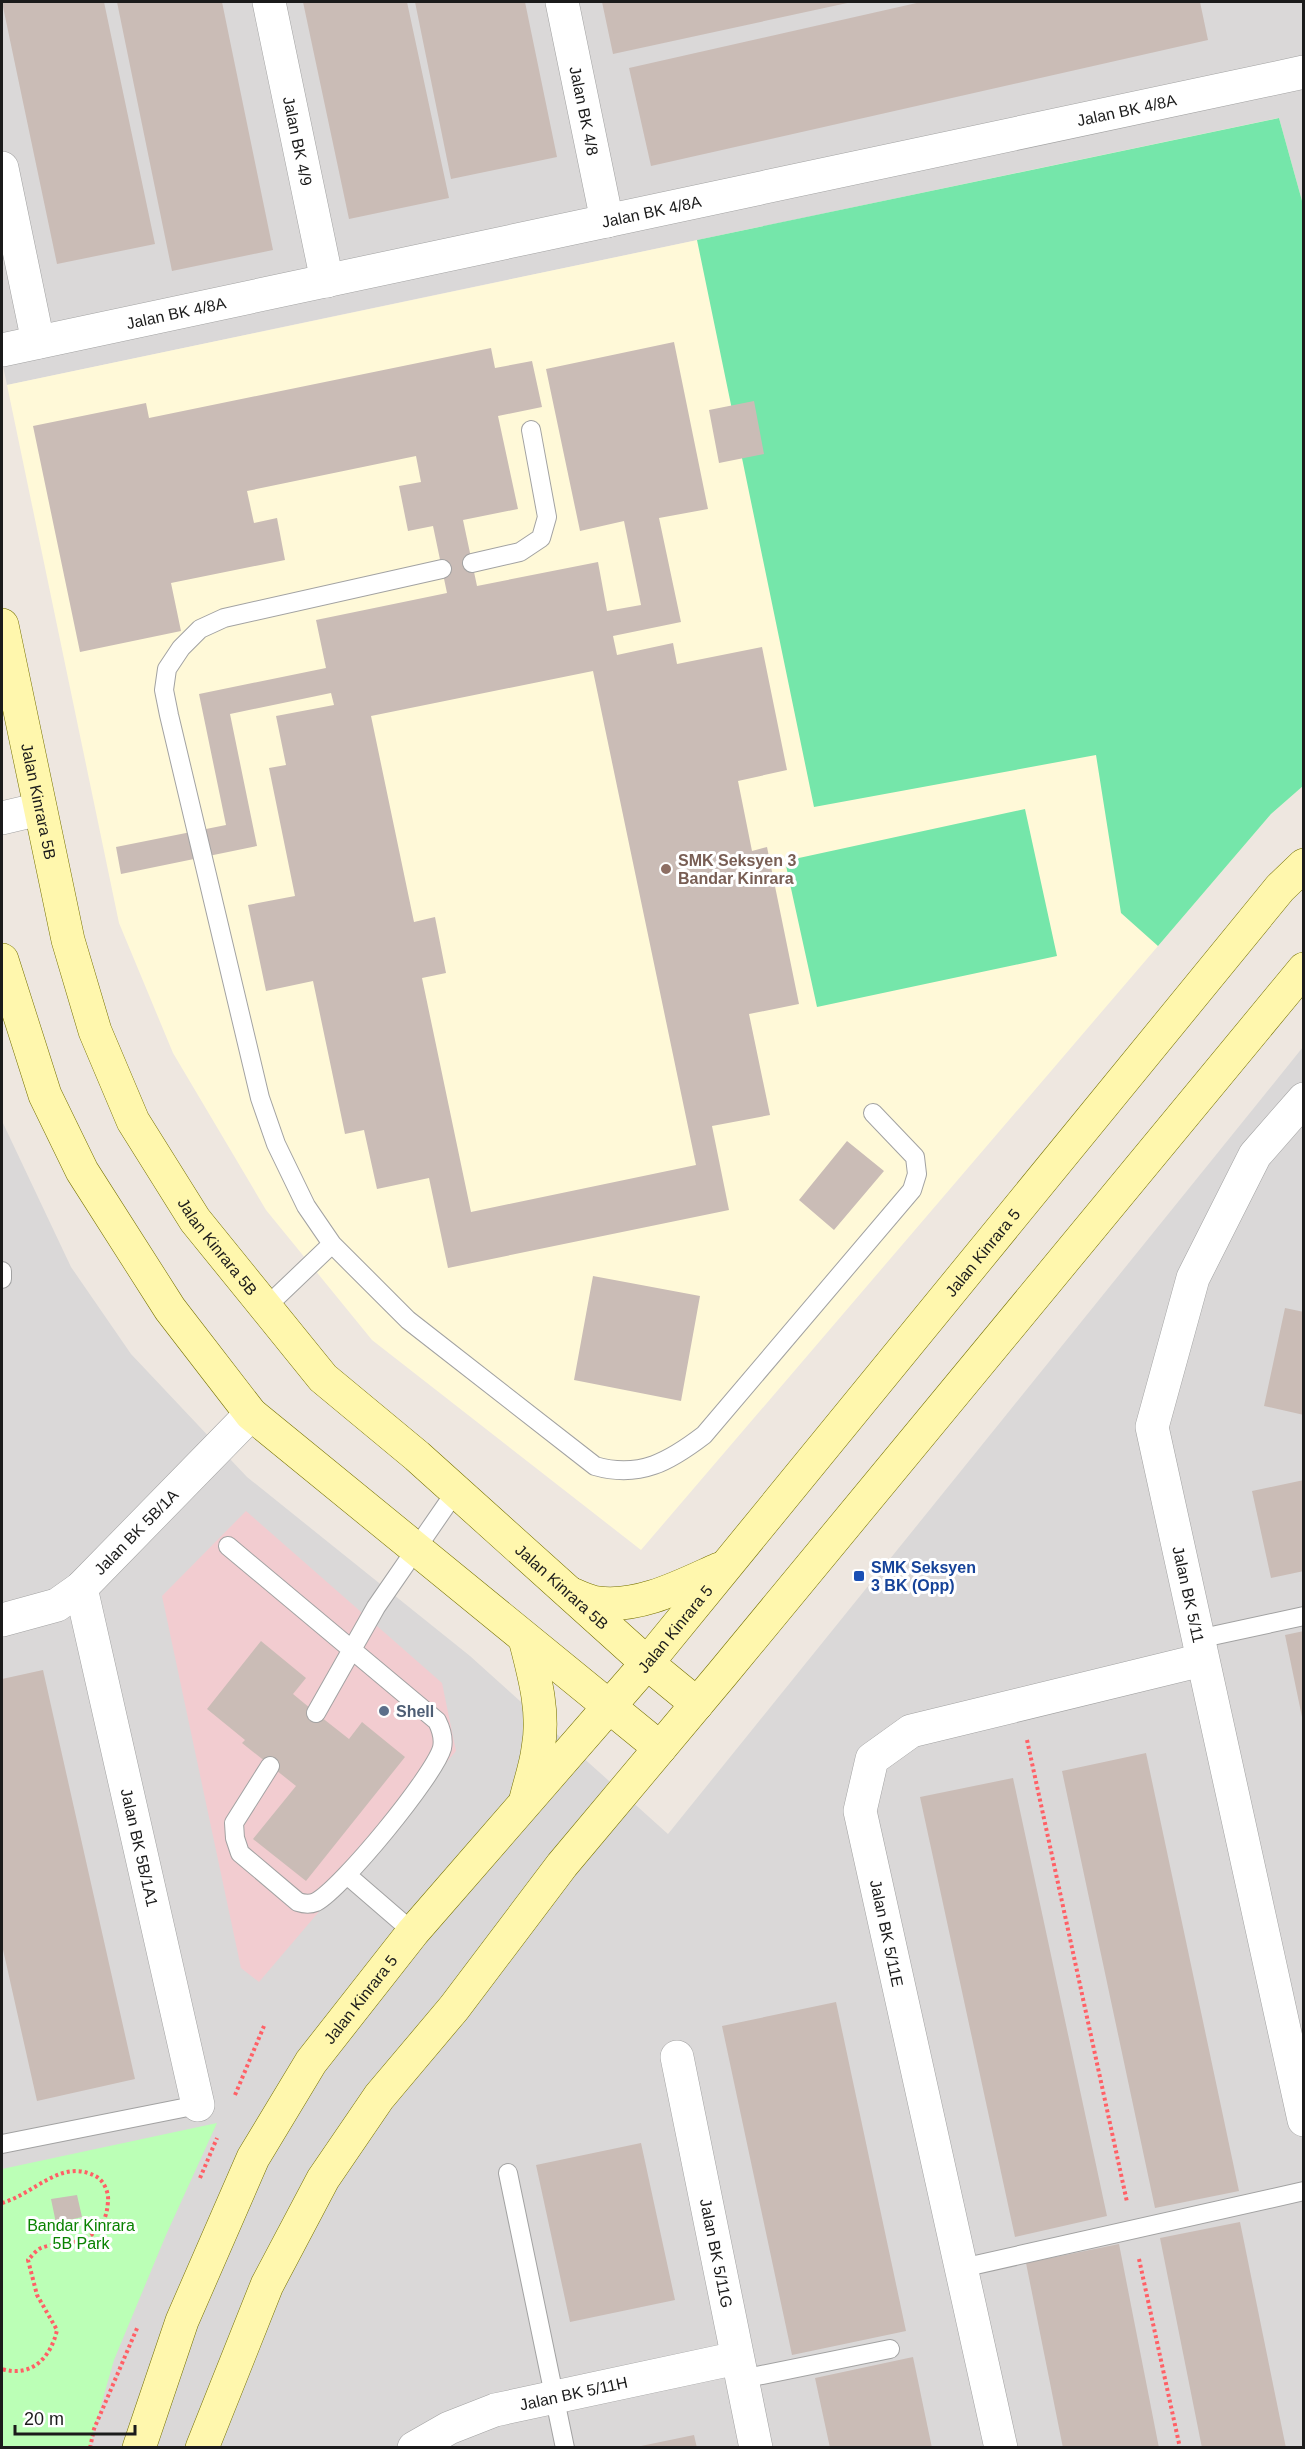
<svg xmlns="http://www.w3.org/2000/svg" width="1305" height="2449" viewBox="0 0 1305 2449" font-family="Helvetica,sans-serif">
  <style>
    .residential { fill: #dad8d8 }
    .commercial { fill: #f2ccd0 }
    .education { fill: #fff9d8 }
    .park { fill: #bbffb6 }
    .pitch { fill: #75e6aa }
    .building { fill: #cabcb6; fill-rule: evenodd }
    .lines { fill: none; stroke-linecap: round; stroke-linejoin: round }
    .lane-casing { stroke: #a2a2a2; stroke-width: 20 }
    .street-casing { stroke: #a2a2a2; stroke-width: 34 }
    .secondary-casing { stroke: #757100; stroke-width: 34 }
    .path { stroke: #ff6066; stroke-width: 4; stroke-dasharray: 3 3; stroke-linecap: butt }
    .lane { stroke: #fff; stroke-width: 18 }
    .street { stroke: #fff; stroke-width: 33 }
    .secondary { stroke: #fff7ad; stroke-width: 33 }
    .education-dot { fill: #8d6e63; stroke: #fff; stroke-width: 2 }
    .transit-dot { fill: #1a4fb4; stroke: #fff; stroke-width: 2 }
    .service-dot { fill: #5c6f8a; stroke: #fff; stroke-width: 2 }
    .labels { text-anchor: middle; stroke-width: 6; stroke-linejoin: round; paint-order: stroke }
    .street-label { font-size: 16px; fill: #1b1b1b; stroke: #fff }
    .education-label { font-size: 16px; font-weight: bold; fill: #785e54; stroke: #fff; text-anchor: start }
    .transit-label { font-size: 16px; font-weight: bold; fill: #164399; stroke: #fff; text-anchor: start }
    .service-label { font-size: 16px; font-weight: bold; fill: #4e5e75; stroke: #fff; text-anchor: start }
    .park-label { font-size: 16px; fill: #098201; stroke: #fff }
  </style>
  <rect width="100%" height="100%" fill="#eee7e0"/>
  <path class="residential" d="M2,2H1303V208L1278,118L7,385L2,361Z
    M1303,1047V2447H2V1121L71,1267L131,1354L247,1477L470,1656L668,1834Z"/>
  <path class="commercial" d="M246,1511L442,1683L456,1751L259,1982L241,1968L162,1596Z"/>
  <path class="education" d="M1279,118L1304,208L1303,786L1271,814L641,1550L372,1340L266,1210L173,1053L119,923L7,385Z"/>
  <path class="park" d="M217,2123L166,2235L114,2360L89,2447H2V2169Z"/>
  <path class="pitch" d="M1279,118L1304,208L1303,786L1271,814L1158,946L1121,913L1096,755L814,807L697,240Z
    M1025,809L1057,956L817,1007L785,861Z"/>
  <path class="building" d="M2,2H104L155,244L57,264Z
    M117,2H222L273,250L172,271Z
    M303,2H407L449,198L349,219Z
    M415,2H525L557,157L451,179Z
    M602,2H852L613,54Z
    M921,2H1200L1208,40L651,166L629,68Z
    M674,342L708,509L659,518L681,622L613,636L617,655L673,643L677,664L762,647L787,770L738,781L752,851L767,847L799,1004L749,1014L770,1115L712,1126L729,1210L448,1268L429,1178L377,1189L364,1130L345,1134L313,981L266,991L248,905L295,896L269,768L286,765L276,716L334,705L331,693L230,714L257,846L121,874L116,847L226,825L199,694L326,668L316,620L447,593L433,526L408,531L399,486L421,482L416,456L247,491L254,523L277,518L285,560L171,583L181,631L80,652L33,426L146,403L149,418L491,348L495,368L532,361L542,407L498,416L518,509L463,520L477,586L598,562L607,611L641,605L624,521L580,531L546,369ZM593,671L696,1165L471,1212L422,978L446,973L435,917L414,922L371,716Z
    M754,401L764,454L719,463L709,410Z
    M847,1141L884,1171L834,1230L799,1200Z
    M593,1276L700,1296L681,1401L574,1380Z
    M1285,1308L1304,1312V1415L1264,1406Z
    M1304,1480V1571L1271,1578L1252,1491Z
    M1304,1631V1717H1302L1285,1635Z
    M261,1641L306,1678L293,1694L316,1713L349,1739L362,1722L405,1757L306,1881L253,1839L296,1786L242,1743L245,1740L207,1709Z
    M43,1670L135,2079L37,2101L2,1945V1679Z
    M1146,1753L1239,2191L1155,2208L1062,1771Z
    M1013,1778L1107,2216L1015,2237L920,1797Z
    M836,2002L906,2331L792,2355L722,2026Z
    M641,2143L675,2300L570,2322L536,2165Z
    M77,2195L82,2217L56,2223L51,2199Z
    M1240,2222L1286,2448H1202L1160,2238Z
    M1119,2244L1159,2448H1063L1026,2263Z
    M913,2357L932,2448H830L815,2378Z
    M694,2435L697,2448H641V2446Z"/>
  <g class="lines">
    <defs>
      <path id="lane" d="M472,563L520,552L541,538L547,517L531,430
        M442,569L224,618L200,629L181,648L167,669L164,690L169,715L260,1098L276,1144L306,1206L332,1244L408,1320L595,1466C640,1479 670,1461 704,1435L912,1190L917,1174L915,1157L873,1113
        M2,1271V1279
        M265,1308L332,1244
        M228,1546L437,1721C441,1729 444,1739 442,1748C434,1776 342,1888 316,1902C309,1905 304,1904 298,1902L240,1853L235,1838L234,1823L270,1766
        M1198,1639L1304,1616
        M316,1713L376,1607L456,1491
        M347,1875L413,1932
        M2,2144L198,2105
        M508,2173L565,2448
        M962,2268L1304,2191
        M742,2379L890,2349"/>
      <g id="street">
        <path id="s1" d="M269,2L327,281"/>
        <path id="s2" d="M562,2L607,221"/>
        <path d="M2,168L38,342"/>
        <path id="s3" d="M2,350L1304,72"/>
        <path d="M2,818L40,809"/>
        <path id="s4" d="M1304,1099L1255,1155L1193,1278L1152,1427L1304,2120"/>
        <path id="s5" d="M81,1588L198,2105"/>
        <path id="s6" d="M2,1620L57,1605L81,1588L251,1414"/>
        <path id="s7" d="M677,2057L756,2448"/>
        <path id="s8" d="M414,2448L449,2428L495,2410L737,2358"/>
        <path d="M1001,2448L860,1811L872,1759L911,1731L1202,1660"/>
      </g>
      <g id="secondary">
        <path id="s9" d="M2,625L68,940L95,1031L133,1121L195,1220L323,1378L417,1456L647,1663L697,1704"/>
        <path d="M2,960L45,1095L82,1171L170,1309L251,1414L660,1748"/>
        <path d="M571,1594C580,1597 589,1602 598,1603C640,1608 681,1586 719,1569"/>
        <path d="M525,1639C534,1674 545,1712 538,1749C536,1766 530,1782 526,1799"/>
        <path id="s10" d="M139,2448L182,2321L253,2158L311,2062L413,1932L647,1663L1280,888L1304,865"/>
        <path d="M202,2448L267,2285L323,2179L379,2097L454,2008L562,1865L723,1673L1304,969"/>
      </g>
    </defs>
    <use href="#lane" class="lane-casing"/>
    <use href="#street" class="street-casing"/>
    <use href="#secondary" class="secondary-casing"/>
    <path class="path" d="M1027,1740L1127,2202
      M235,2095L264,2026
      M200,2178L217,2138
      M2,2203C36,2193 62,2157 97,2177C104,2181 109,2193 108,2201C107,2217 103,2226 90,2236C77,2245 56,2242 41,2248C36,2250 32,2256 28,2260L37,2295L57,2330C51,2357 32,2378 2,2369
      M1139,2259L1180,2448
      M90,2448L94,2429L138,2326"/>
    <use href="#lane" class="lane"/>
    <use href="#street" class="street"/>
    <use href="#secondary" class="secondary"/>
  </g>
  <circle class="education-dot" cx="666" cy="869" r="6"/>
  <rect class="transit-dot" x="853" y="1570" width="12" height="12" rx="3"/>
  <circle class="service-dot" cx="384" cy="1711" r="6"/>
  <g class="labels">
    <g class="street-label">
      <text dy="6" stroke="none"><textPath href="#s3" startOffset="1150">Jalan BK 4/8A</textPath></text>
      <text dy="6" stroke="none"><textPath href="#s2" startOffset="111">Jalan BK 4/8</textPath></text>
      <text dy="6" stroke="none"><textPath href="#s1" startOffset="142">Jalan BK 4/9</textPath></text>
      <text dy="6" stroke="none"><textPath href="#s3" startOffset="664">Jalan BK 4/8A</textPath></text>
      <text dy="6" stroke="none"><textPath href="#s3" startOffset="178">Jalan BK 4/8A</textPath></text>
      <text dy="6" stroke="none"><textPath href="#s9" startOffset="180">Jalan Kinrara 5B</textPath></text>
      <text dy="6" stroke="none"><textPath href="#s9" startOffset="666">Jalan Kinrara 5B</textPath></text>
      <text dy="6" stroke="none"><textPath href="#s10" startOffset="1476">Jalan Kinrara 5</textPath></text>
      <text dy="6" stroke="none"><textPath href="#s6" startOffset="165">Jalan BK 5B/1A</textPath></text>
      <text dy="6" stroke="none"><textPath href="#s9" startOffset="1152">Jalan Kinrara 5B</textPath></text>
      <text dy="6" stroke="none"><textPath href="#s4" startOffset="538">Jalan BK 5/11</textPath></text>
      <text dy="6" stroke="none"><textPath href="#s10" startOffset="990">Jalan Kinrara 5</textPath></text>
      <text dy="6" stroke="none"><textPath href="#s5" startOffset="266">Jalan BK 5B/1A1</textPath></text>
      <text transform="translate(887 1933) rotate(78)" y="6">Jalan BK 5/11E</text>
      <text dy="6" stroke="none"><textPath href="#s10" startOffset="504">Jalan Kinrara 5</textPath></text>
      <text dy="6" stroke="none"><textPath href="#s7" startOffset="200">Jalan BK 5/11G</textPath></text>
      <text dy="6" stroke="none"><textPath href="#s8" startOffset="170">Jalan BK 5/11H</textPath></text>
    </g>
    <g class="education-label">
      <text x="678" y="866">SMK Seksyen 3<tspan x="678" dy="18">Bandar Kinrara</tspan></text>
    </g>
    <g class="transit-label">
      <text x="871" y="1573">SMK Seksyen<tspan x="871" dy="18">3 BK (Opp)</tspan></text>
    </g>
    <g class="service-label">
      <text x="396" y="1717">Shell</text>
    </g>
    <g class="park-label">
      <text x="81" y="2231">Bandar Kinrara<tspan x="81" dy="18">5B Park</tspan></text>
    </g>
  </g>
  <rect width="1305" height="2449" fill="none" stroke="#1b1b1b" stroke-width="6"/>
  <path d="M15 2425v9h120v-9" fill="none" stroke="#1b1b1b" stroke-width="3"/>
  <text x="24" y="2425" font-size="18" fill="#1b1b1b" stroke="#ffffff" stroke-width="4.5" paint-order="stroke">20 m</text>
</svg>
